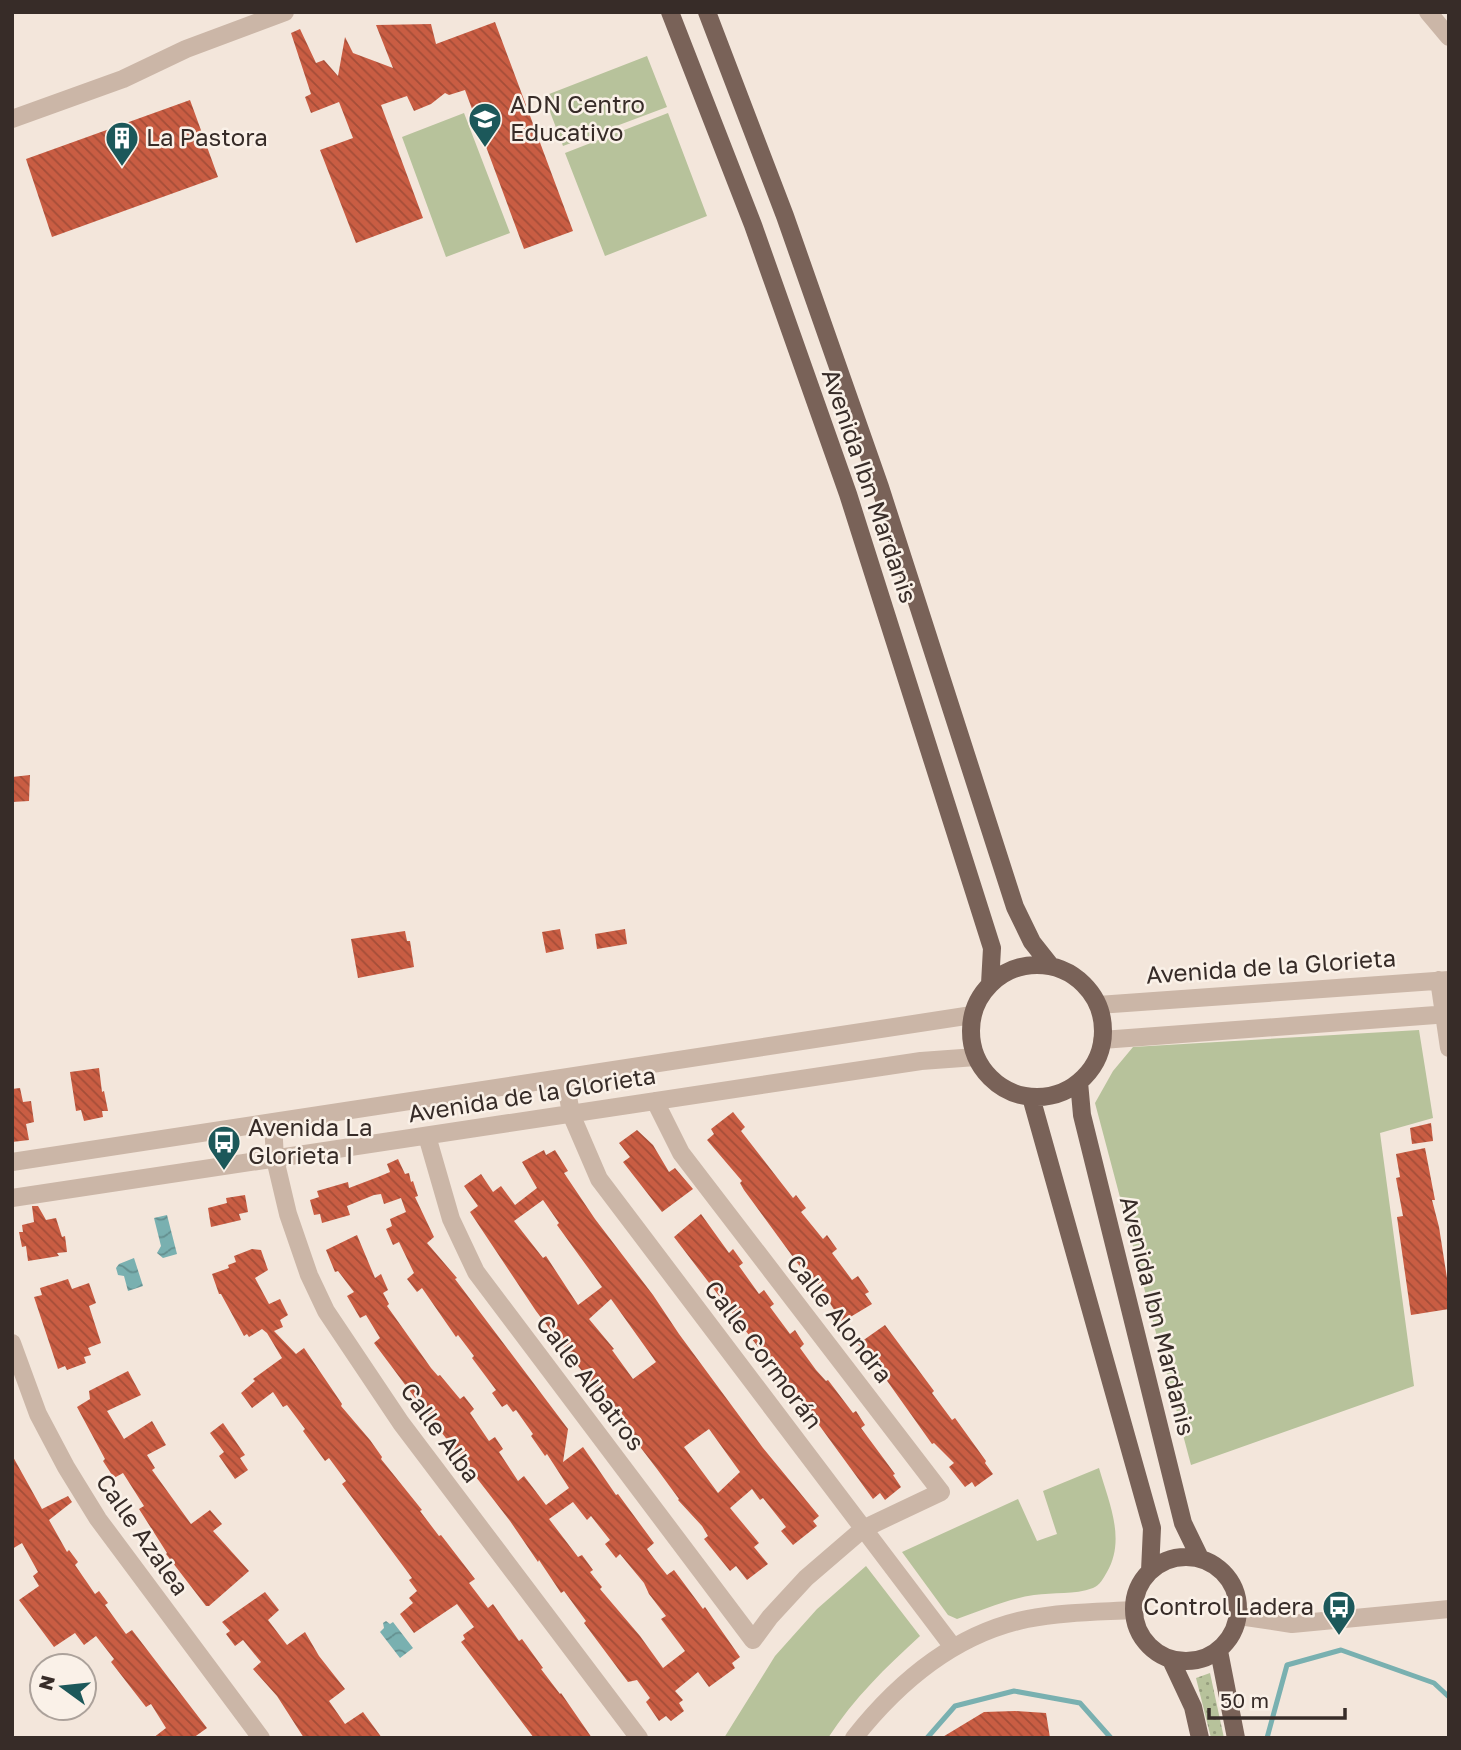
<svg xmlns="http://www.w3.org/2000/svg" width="1461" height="1750" viewBox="0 0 1461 1750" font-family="'Golos Text',sans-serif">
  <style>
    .grass { fill: url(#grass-dots) }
    .park { fill: #b7c29b }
    .water { fill: url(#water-waves) }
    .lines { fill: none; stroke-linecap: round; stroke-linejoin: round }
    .stream { stroke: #79b0b0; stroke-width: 5 }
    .building { fill: url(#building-back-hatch); fill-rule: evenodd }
    .minor { stroke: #cbb6a7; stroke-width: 18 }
    .major { stroke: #796258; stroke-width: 18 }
    .labels { text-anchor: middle; stroke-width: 5; stroke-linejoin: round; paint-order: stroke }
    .poi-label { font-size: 24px; fill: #372c28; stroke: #faf1e8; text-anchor: start }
    .street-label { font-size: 24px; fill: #372c28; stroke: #faf1e8 }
  </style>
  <defs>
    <pattern id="grass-dots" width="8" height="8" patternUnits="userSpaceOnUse" patternTransform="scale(1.75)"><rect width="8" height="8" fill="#b7c29b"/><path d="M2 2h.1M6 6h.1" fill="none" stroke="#969e7e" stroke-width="1.8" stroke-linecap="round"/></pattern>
    <pattern id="water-waves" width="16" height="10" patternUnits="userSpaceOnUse" patternTransform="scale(1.75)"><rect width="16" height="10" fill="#79b0b0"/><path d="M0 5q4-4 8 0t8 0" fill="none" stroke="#648f8f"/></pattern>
    <pattern id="building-back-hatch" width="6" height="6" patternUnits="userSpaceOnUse" patternTransform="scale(1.75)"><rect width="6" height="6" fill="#c95d43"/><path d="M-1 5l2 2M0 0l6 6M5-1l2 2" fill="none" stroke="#a44d38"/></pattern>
  </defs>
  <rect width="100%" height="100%" fill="#f3e6db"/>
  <path class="grass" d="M1210,1673L1224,1738H1211L1196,1678Z"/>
  <path class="park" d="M647,56L667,107L563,146L544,96Z
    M464,113L510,233L446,257L402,137Z
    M668,113L707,216L605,256L565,153Z
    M1419,1030L1433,1118L1380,1133L1414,1386L1191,1465L1095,1103L1113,1071L1133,1047Z
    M1099,1468C1109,1503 1126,1539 1107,1572C1103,1579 1100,1585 1093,1588C1074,1595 1054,1592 1034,1595C1007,1599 982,1610 957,1619L948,1615L902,1552L1018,1499L1037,1541L1057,1534L1043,1491Z
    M866,1566L920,1636C886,1667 854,1698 828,1738H724L775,1656L817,1609Z"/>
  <path class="water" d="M167,1215L177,1254L163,1258L157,1253L161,1246L154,1218Z
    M134,1258L143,1286L128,1291L124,1276L118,1275L116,1268L119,1264Z
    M386,1621L390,1624L393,1622L413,1648L400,1658L380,1632L384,1628L383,1623Z"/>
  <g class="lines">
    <path class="stream" d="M927,1738L955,1706L1014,1691L1080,1703L1111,1738
      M1267,1738L1287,1665L1341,1650L1434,1683L1449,1697"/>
  </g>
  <path class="building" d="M495,22L573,231L524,249L465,90L449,95L445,93L431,104L414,111L407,96L381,105L423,218L356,243L320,150L353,138L339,102L311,113L305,97L311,94L291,33L300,29L316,63L324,60L338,76L345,37L353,53L393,68L376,25L431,24L436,44Z
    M190,100L218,177L52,237L26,159Z
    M30,775L29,801L12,802V777Z
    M560,929L564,949L546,953L542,932Z
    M625,929L627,944L597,949L595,934Z
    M405,931L407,941H410L414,967L358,978L351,939Z
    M99,1068L102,1092L104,1091L108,1111H102L103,1117L84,1121L81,1110L76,1111L70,1072Z
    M20,1088L23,1102L31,1101L34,1122L26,1124L29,1140L12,1142V1089Z
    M733,1112L745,1127L741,1131L762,1158L793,1198L796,1195L806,1208L801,1212L823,1239L827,1235L837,1249L832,1253L852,1280L858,1276L869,1292L865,1294L872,1304L842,1322L815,1280L812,1283L744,1190L740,1183L742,1181L707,1140L714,1134L711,1129Z
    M1431,1123L1433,1141L1412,1144L1410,1128Z
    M637,1130L653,1145L669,1172L675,1168L693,1189L662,1212L623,1162L630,1157L619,1143Z
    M1425,1148L1435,1200H1432L1439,1227L1449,1291V1309L1411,1315L1397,1217L1403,1216L1396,1178L1400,1177L1396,1154Z
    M544,1150L546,1155L555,1150L568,1171L564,1173L595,1219L653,1295L679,1334L763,1448L819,1516L813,1521L817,1526L793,1545L781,1531L786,1527L763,1498L760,1500L752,1489L730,1508L759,1543L754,1547L768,1564L747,1580L736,1566L730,1571L704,1539L708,1536L702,1526L678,1500L679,1499L657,1469L536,1311L470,1212L478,1206L464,1186L481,1174L493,1192L501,1186L515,1205L537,1188L522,1162ZM543,1200L559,1223L557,1225L602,1287L578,1305L546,1256L543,1258L514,1221ZM611,1299L656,1362L633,1379L612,1350L614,1349L589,1319ZM709,1429L740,1472L718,1493L684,1447Z
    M398,1159L405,1174L409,1173L411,1182L413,1181L418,1196L415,1197L434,1237L427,1243L457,1278L455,1279L568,1429L563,1462L583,1447L616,1495L618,1494L654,1543L647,1549L656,1561L667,1575L674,1570L703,1609L705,1607L740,1657L732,1663L735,1668L709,1687L698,1672L675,1691L683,1700L679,1703L684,1711L671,1721L666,1716L659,1721L646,1702L650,1698L637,1680L628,1682L584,1623L586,1621L564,1591L561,1593L539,1560L538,1562L510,1521L418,1402L374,1343L380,1338L366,1315L360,1318L347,1296L354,1292L338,1271L335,1272L326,1250L357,1235L375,1278L381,1274L388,1290L383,1293L389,1304L387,1306L431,1368L438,1376L440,1375L460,1399L464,1396L474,1409L470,1413L489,1441L495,1437L503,1449L499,1452L518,1481L524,1476L546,1505L569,1488L547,1454L545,1456L531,1436L533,1434L516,1410L513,1412L507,1404L502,1407L492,1393L496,1390L472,1358L474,1356L458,1335L456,1337L422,1288L417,1292L407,1279L414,1273L399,1242L393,1245L386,1229L392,1226L390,1219L406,1212L401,1198L384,1204L381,1194L374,1195L347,1206L350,1215L322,1223L320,1214L314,1215L310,1200L319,1197L317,1191L348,1182L349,1188L378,1177L390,1172L387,1164ZM573,1502L587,1520L591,1516L610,1540L605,1544L616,1558L620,1554L644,1583L649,1594L666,1616L661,1619L685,1651L663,1668L640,1636L600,1589L602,1587L590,1572L593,1570L582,1555L578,1557L549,1519Z
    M245,1195L248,1212L239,1214L241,1220L211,1227L208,1208L227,1203L226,1198Z
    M32,1206H38L46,1220L56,1218L62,1237L65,1236L67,1252L57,1253L59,1256L28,1261L26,1246L22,1247L19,1232H23L22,1225L34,1222Z
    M701,1214L729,1253L733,1249L743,1263L739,1266L759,1294L764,1290L774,1304L770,1307L790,1334L795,1330L804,1344L800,1348L816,1370L826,1381L828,1380L853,1413L856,1411L865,1425L861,1428L895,1474L893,1475L901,1487L885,1500L880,1493L873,1499L784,1377H781L674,1237Z
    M252,1249L261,1250L268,1270L255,1278L269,1304L280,1299L288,1315L280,1320L283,1327L274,1331L296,1354L304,1348L342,1404L341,1406L370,1440L382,1457L381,1459L422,1510L420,1511L439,1536L441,1535L475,1579L469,1583L488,1608L493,1604L519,1641L522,1639L543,1668L541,1669L560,1694L561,1693L592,1738H534L461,1642L465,1639L463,1635L474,1627L457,1604L414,1633L400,1614L413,1603L409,1598L417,1591L409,1580L412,1578L342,1484L346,1481L329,1458L325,1461L303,1431L305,1429L287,1405L283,1407L273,1392L252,1408L241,1393L255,1381L253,1379L282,1358L267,1333L262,1329L249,1337L247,1334L244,1336L221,1294H219L212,1274L229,1268L228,1265L236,1262L234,1256Z
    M68,1279L72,1289L89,1283L96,1303L89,1306L101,1343L88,1348L91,1355L84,1357L86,1363L67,1370L65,1366L58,1369L34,1297L42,1295L40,1288Z
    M885,1325L934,1391L932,1393L952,1420L955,1418L986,1461L985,1463L993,1474L975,1487L972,1482L965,1487L949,1467L954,1463L934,1443L932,1444L868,1354L866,1356L858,1344Z
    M128,1371L141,1395L107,1411L124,1439L152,1421L166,1445L147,1455L155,1468L152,1470L191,1524L210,1510L222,1524L213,1531L249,1571L209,1606H206L166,1554L167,1553L139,1509L144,1506L123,1473L114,1478L103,1461L105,1459L77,1407L90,1399L89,1391Z
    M223,1423L245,1455L240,1458L248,1470L235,1479L219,1456L224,1452L210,1433Z
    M12,1455L42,1509L68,1496L72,1502L49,1520L67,1552L69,1550L78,1562L75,1565L95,1594L99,1591L108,1603L105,1605L126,1634L132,1630L207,1728L193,1738H153L166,1728L151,1704L146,1707L111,1662L114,1659L96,1636L84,1645L75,1633L54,1647L19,1600L39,1586L33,1576L38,1572L22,1543L12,1549Z
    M265,1592L279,1610L268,1620L287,1645L305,1632L319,1656L345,1689L329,1701L345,1724L363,1712L382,1738H304L277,1696L253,1669L261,1662L243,1640L235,1646L226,1634L230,1631L222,1622Z
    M1015,1711L1046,1713L1050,1738H941L984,1712Z"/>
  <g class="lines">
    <path class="minor" d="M1428,12L1449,37
      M12,119L123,79L186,49L285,12
      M1439,980L1449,1048
      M1098,1005L1449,980
      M1102,1040L1449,1014
      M565,1078L571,1114L599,1179L953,1647
      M273,1122L275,1159L288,1214L309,1275L326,1311L401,1423L639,1738
      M427,1136L451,1219L476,1272L753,1640L770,1617L806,1578L863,1529L941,1492L681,1153L655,1101
      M12,1162L972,1015
      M12,1198L921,1061L976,1057
      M12,1343L38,1414L66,1467L98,1519L261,1738
      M1239,1616L1292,1624L1449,1609
      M854,1738C899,1681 955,1634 1027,1619C1062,1612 1098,1612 1134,1610"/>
    <path class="major" d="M670,12L753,225L848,494L992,948L990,984
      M707,12L785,216L880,487L1015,907L1032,942L1051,966
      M971 1031a66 66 0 1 1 132 0a66 66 0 1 1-132 0Z
      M1079,1082L1082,1115L1183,1523L1200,1558
      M1031,1097L1152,1528L1150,1571
      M1134 1609a52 52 0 1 1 104 0a52 52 0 1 1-104 0Z
      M1219,1651L1236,1738
      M1171,1660L1193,1707L1200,1738"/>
  </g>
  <defs>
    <symbol id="school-pin" viewBox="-11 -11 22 30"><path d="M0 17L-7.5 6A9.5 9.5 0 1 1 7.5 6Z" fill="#1c585a" stroke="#faf1e8"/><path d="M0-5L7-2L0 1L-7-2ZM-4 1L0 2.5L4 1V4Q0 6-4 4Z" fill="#fff"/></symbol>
    <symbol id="building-pin" viewBox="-11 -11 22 30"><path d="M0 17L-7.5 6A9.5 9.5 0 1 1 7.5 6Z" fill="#1c585a" stroke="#faf1e8"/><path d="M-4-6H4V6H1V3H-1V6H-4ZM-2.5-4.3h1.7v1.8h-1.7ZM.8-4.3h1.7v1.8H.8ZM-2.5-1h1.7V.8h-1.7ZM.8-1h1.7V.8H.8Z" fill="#fff"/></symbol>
    <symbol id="bus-pin" viewBox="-11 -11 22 30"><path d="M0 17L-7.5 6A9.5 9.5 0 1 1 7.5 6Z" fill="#1c585a" stroke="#faf1e8"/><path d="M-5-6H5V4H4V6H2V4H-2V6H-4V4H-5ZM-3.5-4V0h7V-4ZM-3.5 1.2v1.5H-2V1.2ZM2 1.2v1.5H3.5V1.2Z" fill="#fff"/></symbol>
  </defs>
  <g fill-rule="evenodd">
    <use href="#school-pin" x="466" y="100" width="38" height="52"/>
    <use href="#building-pin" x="103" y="119" width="38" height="52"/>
    <use href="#bus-pin" x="205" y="1123" width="38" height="52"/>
    <use href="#bus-pin" x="1320" y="1588" width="38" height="52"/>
  </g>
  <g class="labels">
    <g class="poi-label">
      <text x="510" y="113">ADN Centro<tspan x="510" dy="28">Educativo</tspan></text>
      <text x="146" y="146">La Pastora</text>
      <text x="248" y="1136">Avenida La<tspan x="248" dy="28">Glorieta I</tspan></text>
      <text x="1314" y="1615" text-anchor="end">Control Ladera</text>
    </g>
    <g class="street-label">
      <text transform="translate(869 486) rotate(71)" y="8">Avenida Ibn Mardanis</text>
      <text transform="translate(1271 967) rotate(-4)" y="8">Avenida de la Glorieta</text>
      <text transform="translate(532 1095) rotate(-9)" y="8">Avenida de la Glorieta</text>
      <text transform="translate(1157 1316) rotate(76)" y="8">Avenida Ibn Mardanis</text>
      <text transform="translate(839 1319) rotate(52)" y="8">Calle Alondra</text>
      <text transform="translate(763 1355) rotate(53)" y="8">Calle Cormorán</text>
      <text transform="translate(590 1383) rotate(53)" y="8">Calle Albatros</text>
      <text transform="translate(440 1433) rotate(54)" y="8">Calle Alba</text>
      <text transform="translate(142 1535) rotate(55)" y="8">Calle Azalea</text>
    </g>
  </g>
  <rect width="1461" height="1750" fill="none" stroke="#372c28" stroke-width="28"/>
  <g transform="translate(63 1687) rotate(285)"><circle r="33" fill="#faf1e8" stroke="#aca29b" stroke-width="2"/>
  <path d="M0-5L12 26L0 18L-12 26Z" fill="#1c585a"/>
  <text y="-10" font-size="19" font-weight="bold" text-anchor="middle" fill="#372c28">N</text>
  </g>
  <path d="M1209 1708v10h136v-10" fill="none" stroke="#372c28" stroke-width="3.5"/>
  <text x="1220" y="1708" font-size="21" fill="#372c28" stroke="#faf1e8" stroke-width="5" paint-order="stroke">50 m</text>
</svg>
